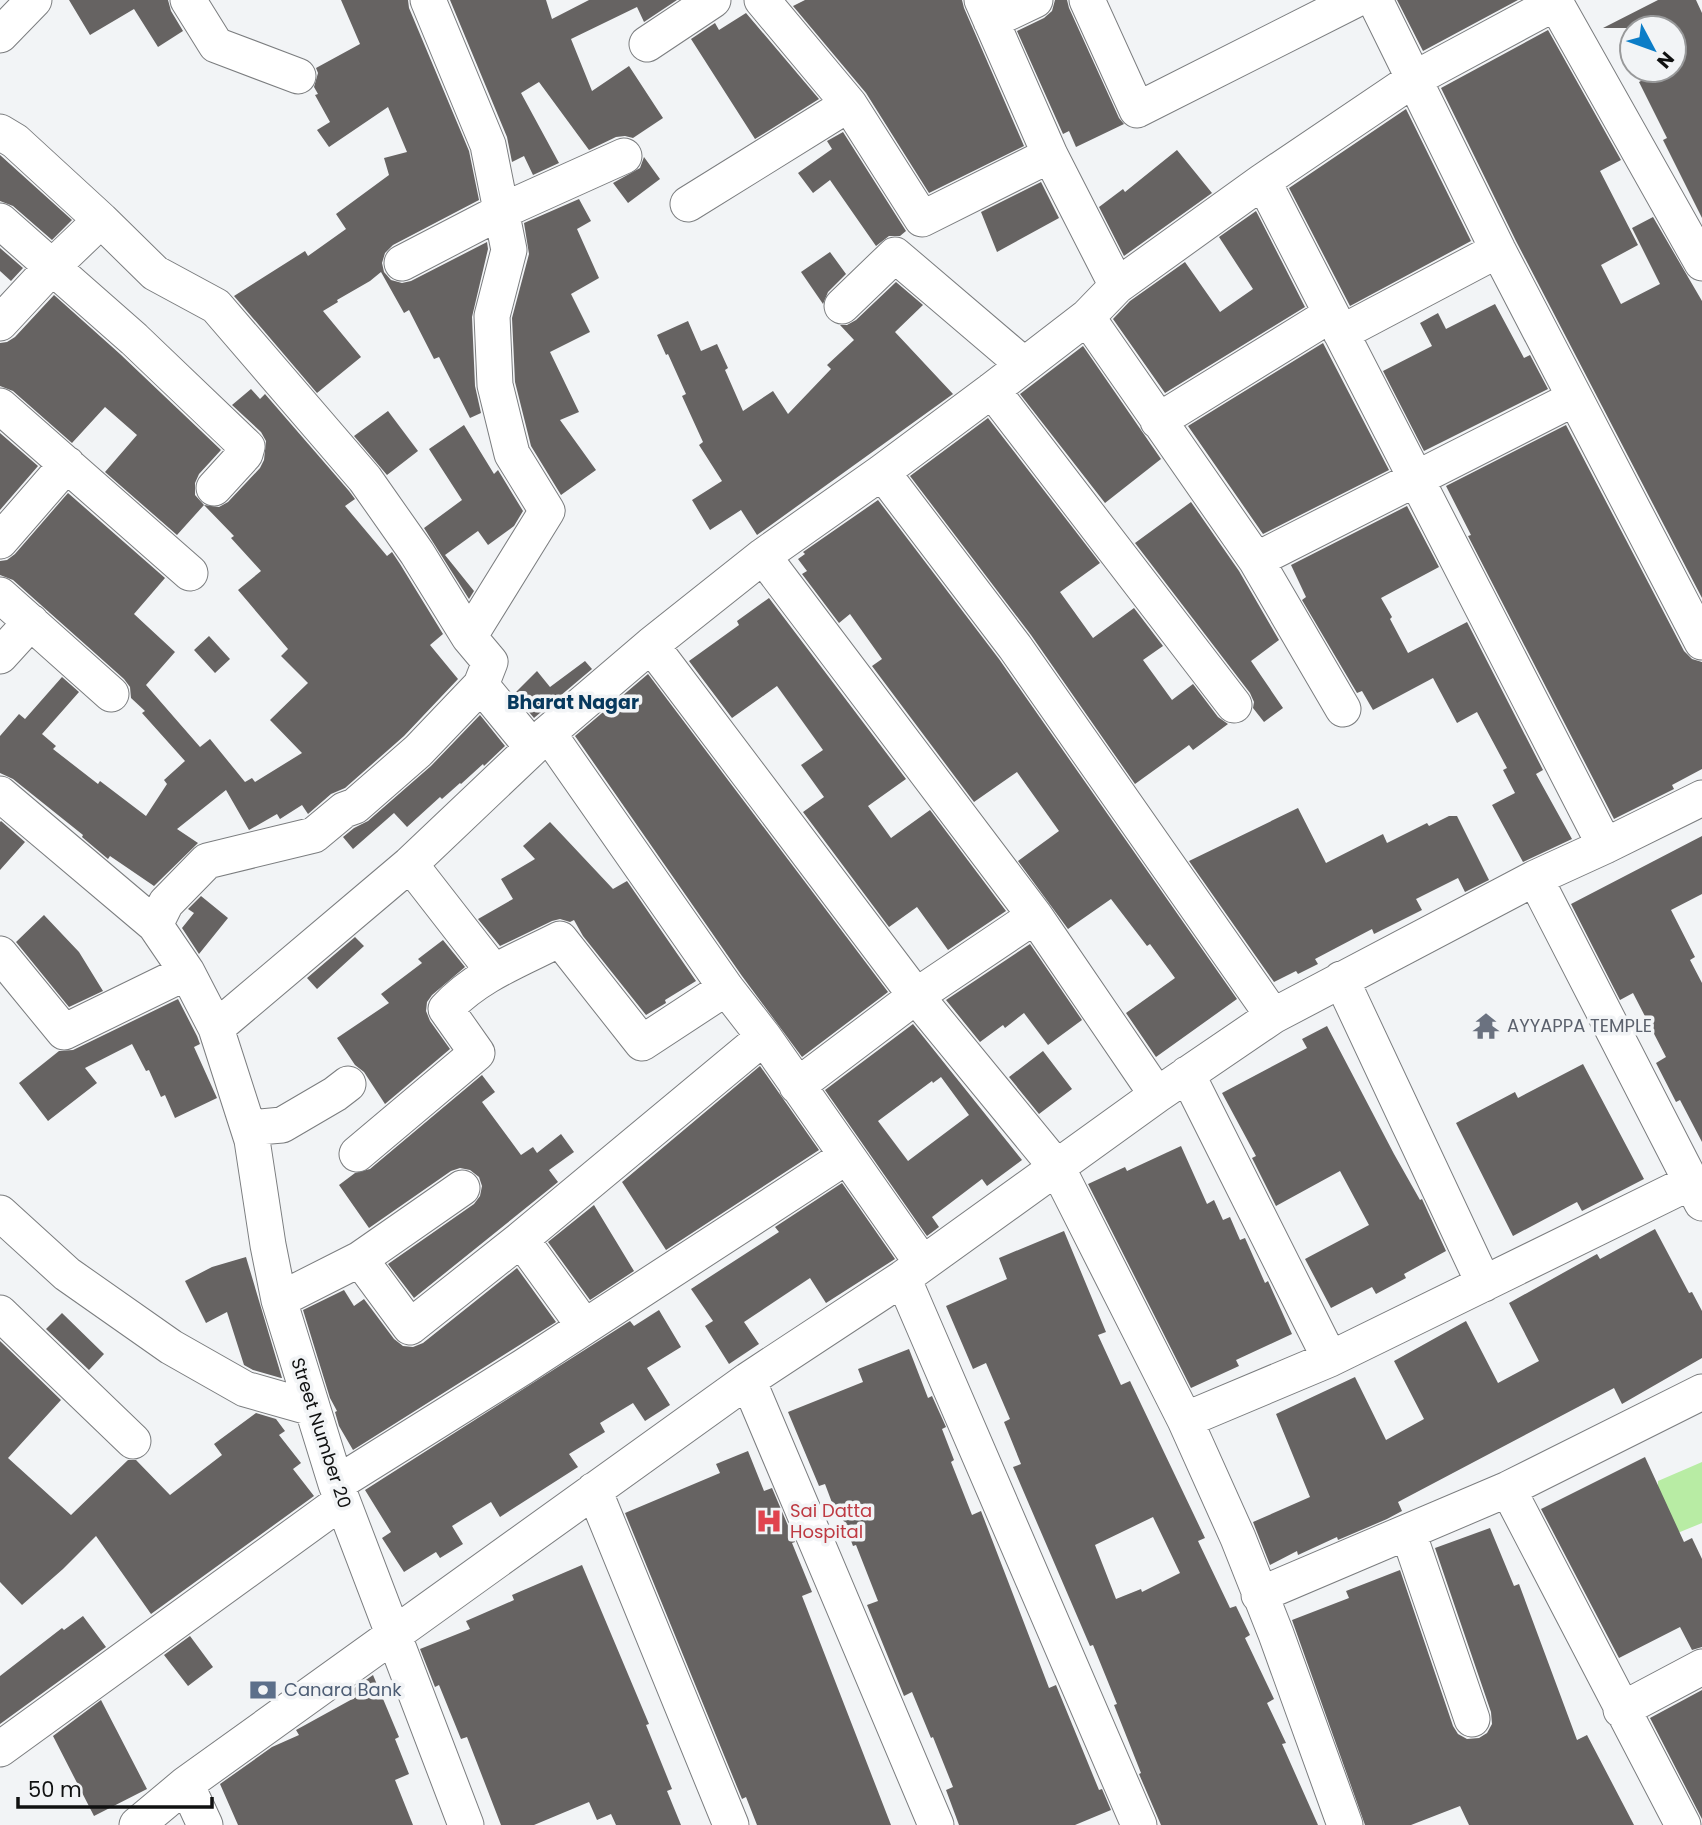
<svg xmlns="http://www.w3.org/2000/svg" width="1702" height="1825" viewBox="0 0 1702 1825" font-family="Poppins,sans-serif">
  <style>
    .green { fill: #b8eca4 }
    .building { fill: #666362; fill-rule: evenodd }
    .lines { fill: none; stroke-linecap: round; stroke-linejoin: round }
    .minor-casing { stroke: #7b7d7f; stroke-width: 37 }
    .minor { stroke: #fff; stroke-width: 35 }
    .labels { text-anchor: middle; stroke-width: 7; stroke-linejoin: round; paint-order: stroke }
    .worship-label { font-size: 18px; fill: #5b616d; stroke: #f2f4f6; text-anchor: start }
    .street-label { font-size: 18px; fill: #101111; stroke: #f2f4f6 }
    .health-label { font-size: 18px; fill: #be3a42; stroke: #f2f4f6; text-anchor: start }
    .service-label { font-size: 18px; fill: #4e5e75; stroke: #f2f4f6; text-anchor: start }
    .neighbourhood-label { font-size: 19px; font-weight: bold; fill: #07395d; stroke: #f2f4f6 }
  </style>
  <rect width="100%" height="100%" fill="#f2f4f6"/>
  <path class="green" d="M1702,1462V1523L1658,1541V1481Z"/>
  <path class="building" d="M69,0H168L171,11L183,31L158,47L134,9L90,35Z
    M341,0H408L409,8L469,151L479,200L393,245L385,253L382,263L384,272L391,280L402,283L411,281L487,242L488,249L472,317L475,386L481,413L470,418L439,357L434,359L409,310L404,313L381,272L370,281L337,300L338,302L323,311L361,357L317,393L234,296L305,251L308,256L346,229L336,214L389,175L384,158L407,152L388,107L329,147L317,130L330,122L315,95L318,94L314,87L318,73L316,68L360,44Z
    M450,0H546L552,19L589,0H677L644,22L637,7L571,39L592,91L629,66L663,118L633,138L625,136L616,137L589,150L539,82L521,93L559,163L533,175L524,156L512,162L507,137Z
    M805,0H962L964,8L1024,146L929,193L866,93L793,6Z
    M1055,0H1067L1069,8L1119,118L1124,124L1076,147L1069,131L1063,134L1017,31L1044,18L1052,11Z
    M1397,0H1518L1423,51Z
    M1658,0H1696L1702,13V218L1663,140L1667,138L1639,82L1662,70H1674V28H1603Z
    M746,13L819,99L755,139L691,39L715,23L719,30Z
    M1548,30L1621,160L1600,171L1638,245L1601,265L1621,304L1660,284L1632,228L1653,217L1702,301V598L1516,241L1441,88Z
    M1406,109L1471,241L1350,306L1289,188Z
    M843,132L906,231L900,236H889L876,246L830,180L813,193L798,173L832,149L827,141Z
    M1177,150L1212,193L1124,256L1099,207L1123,189L1125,192Z
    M0,155L72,220L52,240L13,206L0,201Z
    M644,157L660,179L628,203L613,183L640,168Z
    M1041,182L1059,218L997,252L981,212Z
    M579,199L591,221L577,229L599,278L571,294L590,332L550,352L579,412L560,420L596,470L561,495L531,446L515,382L512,318L529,254L524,223Z
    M1256,211L1305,307L1165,393L1113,319L1130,301L1185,262L1220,312L1253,289L1219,237Z
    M0,248L23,268L11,281L0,271Z
    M830,252L846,274L828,292L823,304L801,272Z
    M896,282L923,305L895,332L953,394L757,535L741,510L710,530L692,500L722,481L699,445L703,442L682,396L686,394L668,354L666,355L657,335L688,321L701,351L717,344L728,368L725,370L743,411L773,391L788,414L831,369L827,365L854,340L840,325H847L856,320Z
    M54,295L120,354L221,450L199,474L195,483V495L204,505L177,535L105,472L137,435L105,407L72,443L13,391L0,386V343L7,342L15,337Z
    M1495,304L1524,358L1530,355L1548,389L1424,451L1383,371L1432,346L1420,323L1438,313L1446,329Z
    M1323,343L1389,470L1263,534L1188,426Z
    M1083,346L1161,459L1105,503L1020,394Z
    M251,389L260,399L265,394L349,491L355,499L345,506L387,556L392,552L400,564L443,634L430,645L458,679L404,736L345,788L331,794L308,814L302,805L280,819L277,814L249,830L226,790L177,829L198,843L154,886L110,856L108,859L82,837L83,835L13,779L0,773V736L19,714L25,719L62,677L79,692L42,734L56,746L53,749L98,784L100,781L146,816L167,784L164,780L185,761L142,713L145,711L131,698L130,687L124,679L13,580L0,575V561L7,560L15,554L68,493L165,578L134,614L175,652L146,685L200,747L210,739L245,782L252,778L255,782L302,753L270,720L308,683L281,656L288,649L238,590L261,571L231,538L234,536L204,505L219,507L228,502L260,468L264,460L266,441L261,432L232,405Z
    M388,411L418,451L387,475L354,436Z
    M988,418L1100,563L1060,592L1093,638L1134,608L1163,646L1143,660L1172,700L1193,684L1218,717L1228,724L1193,750L1189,745L1135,784L1031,635L910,476Z
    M464,425L494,474L498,470L523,511L514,526L488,545L478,531L445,555L474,591L469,599L424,528L462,500L429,449Z
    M1566,425L1684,651L1692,659L1702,662V769L1672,785L1674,789L1614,819L1468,536L1471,535L1446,486Z
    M0,433L38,466L0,510Z
    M878,500L999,659L1237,999L1156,1057L1126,1013L1175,978L1150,944L1147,946L1111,899L1068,929L1018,861L1059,831L1017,772L974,802L872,666L882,659L850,614L839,623L802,574L807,571L798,559L805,554L803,552Z
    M1191,502L1239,571L1279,640L1251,661L1283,708L1264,722L1253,708L1254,702L1250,693L1135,543Z
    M1407,506L1439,567L1381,598L1392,617L1390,619L1408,653L1467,622L1543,770L1536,774L1572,839L1523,862L1492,805L1515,793L1503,770L1507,768L1477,712L1457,723L1433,678L1373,710L1362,691L1357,693L1302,600L1306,597L1291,565Z
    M769,598L906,779L868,806L891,838L930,810L1006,911L948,950L917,907L889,927L803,812L824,797L801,765L823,750L777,686L732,718L689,661L739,625L737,621Z
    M209,636L230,659L215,673L194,650Z
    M585,661L592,669L534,718L514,694L537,671L550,687Z
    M648,674L888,992L802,1057L742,976L575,736Z
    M480,715L505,746L484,766L483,764L461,784L460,783L442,799L440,797L407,827L394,813L353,849L343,837L354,828L368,821L431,766Z
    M1298,808L1326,863L1383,834L1387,843L1427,823L1429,826L1449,816H1457L1489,880L1465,892L1458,878L1416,899L1422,910L1374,934L1372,929L1315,959L1318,964L1298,974L1296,971L1274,982L1189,861Z
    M1,821L25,842L0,870V822Z
    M550,822L613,889L627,881L696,981L665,1000L666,1003L646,1015L583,936L574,920L570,922L560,919L552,921L500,946L478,919L513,899L501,879L535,859L523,846Z
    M1702,836V894L1671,910L1695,957L1690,960L1702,983V1142L1680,1100L1676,1102L1656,1063L1666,1057L1633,993L1620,1000L1571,904Z
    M201,896L228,918L199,954L182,928L194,913L188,909Z
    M44,915L79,952L103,991L69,1007L16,942Z
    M355,937L364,946L317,989L307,978Z
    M443,940L465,967L432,995L427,1002L426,1011L430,1021L450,1049L385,1104L364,1072L355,1065L337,1038L389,1003L381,994L422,963L418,959Z
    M1030,944L1082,1020L1048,1045L1024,1013L1005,1028L1003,1025L980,1042L946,1000Z
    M178,999L197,1036L200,1044L194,1047L217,1098L175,1118L165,1095L161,1097L149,1070L146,1071L132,1044L85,1068L97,1083L48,1121L19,1083L59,1051L73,1050Z
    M913,1024L1022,1160L987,1186L982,1179L932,1217L939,1227L927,1236L825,1090ZM941,1077L969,1115L908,1161L878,1121L932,1081L933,1083Z
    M1327,1026L1394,1154L1420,1200L1422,1199L1446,1251L1404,1274L1406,1278L1376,1294L1372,1287L1331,1308L1305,1259L1369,1225L1340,1171L1276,1206L1252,1158L1256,1156L1222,1093L1307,1048L1302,1039Z
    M1043,1051L1072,1089L1039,1114L1009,1077Z
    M1583,1064L1644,1179L1582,1211L1577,1202L1513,1236L1456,1123L1515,1092L1518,1098Z
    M760,1066L819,1150L666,1250L622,1182Z
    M482,1075L495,1092L482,1102L521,1155L533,1147L537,1153L561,1134L574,1152L549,1170L558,1182L414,1298L388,1264L474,1204L480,1196L482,1186L479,1177L470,1170L460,1168L451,1171L369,1228L339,1185L355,1173L370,1169Z
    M1181,1146L1207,1204L1214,1200L1223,1220L1230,1217L1240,1240L1245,1238L1265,1283L1268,1281L1292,1334L1236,1360L1239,1366L1191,1388L1088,1184L1125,1167L1127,1171Z
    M842,1183L895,1259L826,1303L810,1278L744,1322L759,1344L729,1364L705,1326L713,1321L691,1289L779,1232L775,1227Z
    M594,1205L634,1271L590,1300L548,1242Z
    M1655,1229L1689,1293L1692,1292L1702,1311V1358L1622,1404L1614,1388L1398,1502L1402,1511L1387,1519L1338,1540L1337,1537L1298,1555L1297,1551L1270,1565L1253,1522L1310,1497L1276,1414L1355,1377L1386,1440L1424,1419L1394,1361L1466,1321L1498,1383L1539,1361L1509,1303L1597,1254L1600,1259Z
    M1064,1231L1106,1332L1098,1335L1121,1385L1130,1381L1205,1538L1198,1541L1230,1608L1236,1606L1250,1635L1245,1638L1274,1699L1267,1703L1286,1743L1282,1744L1318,1825H1161L1139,1774L1141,1773L1114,1705L1117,1704L1093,1645L1090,1646L1013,1467L1021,1464L1004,1422L1010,1419L986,1363L973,1369L946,1306L1007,1279L999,1258ZM1153,1517L1180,1573L1142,1592L1141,1589L1116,1599L1095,1545Z
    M246,1257L282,1378H281L253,1370L244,1365L227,1312L206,1323L185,1281L212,1267Z
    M517,1268L556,1322L353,1450L339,1426L335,1412L337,1411L330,1398L303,1310L344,1290L354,1306L364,1299L394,1339L403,1346L413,1347L423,1343Z
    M659,1310L681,1347L647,1368L670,1405L645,1421L633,1403L600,1423L605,1432L569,1454L578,1467L500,1517L491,1502L452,1526L463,1544L440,1558L436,1552L404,1572L382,1538L391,1532L365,1490L630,1321L634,1326Z
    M62,1313L104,1354L89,1370L46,1329Z
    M0,1341L61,1400L8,1458L71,1515L128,1460H136L170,1495L222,1455L214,1444L256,1413L276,1419L285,1431L279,1435L301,1463L293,1469L314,1496L151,1614L96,1536L63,1569L22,1605L0,1582Z
    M909,1349L928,1398L932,1396L946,1427L942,1429L954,1460L951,1462L972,1515L981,1511L1049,1688L1056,1685L1099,1790L1102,1789L1111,1810L1075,1825H959L946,1790L953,1787L933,1737L931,1738L912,1692L904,1696L867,1605L878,1601L856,1545L853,1546L841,1514L837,1516L825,1484L819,1486L788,1412L863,1382L858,1369Z
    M748,1451L764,1491L772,1488L795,1542L792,1543L812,1592L802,1596L891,1825H757L746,1797L742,1799L625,1513L720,1473L716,1464Z
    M1645,1457L1684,1542L1692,1538L1702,1559V1647L1692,1650L1680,1627L1619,1658L1541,1509Z
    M1490,1528L1514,1586L1519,1584L1577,1740L1587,1735L1634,1825H1469L1460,1806L1411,1825H1365L1292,1620L1349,1598L1346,1591L1400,1570L1453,1726L1458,1734L1467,1739L1479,1738L1487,1733L1492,1724L1491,1712L1435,1548Z
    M582,1565L649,1724L646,1725L672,1789L667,1791L681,1825H616L611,1814L597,1820L589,1802L534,1825H501L467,1737L461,1739L439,1685L435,1687L420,1649L470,1629L466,1621L514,1600L512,1595Z
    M83,1616L106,1647L0,1724V1676L62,1628L64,1630Z
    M190,1636L213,1667L188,1686L164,1655Z
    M373,1675L399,1737L395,1739L409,1774L395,1780L413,1825H238L220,1784L272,1747L299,1735L296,1730L356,1697L353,1689Z
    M1702,1690V1819L1650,1718Z
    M101,1700L147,1789L94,1816L53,1736Z"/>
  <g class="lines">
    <defs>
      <path id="minor" d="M188,0L216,45L298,76
        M428,0L488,145L509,250L492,316L495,385L512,454L547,511L469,637
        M762,0L849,104L922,219L1050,155
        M982,0L1050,155L1117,286
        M1087,0L1137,110L1355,0
        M1375,0L1498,250L1702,642
        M1554,0L1702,263
        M991,21L1035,0
        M0,35L34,0
        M647,44L713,0
        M0,132L15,141L101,220L155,273L216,306L365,479L417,553L469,637L490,662L481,685L532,747
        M1263,181L1605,846
        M688,204L849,104
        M0,221L134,339L247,447L245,454L214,488
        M402,263L502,211L624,156
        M842,306L895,255L1024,365
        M1087,317L1256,560L1343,709
        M0,323L52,267L101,220
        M1341,333L1498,250
        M992,390L1234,705
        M0,406L190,573
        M1158,421L1330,315
        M882,472L1015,647L1273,1016
        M0,541L67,464
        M763,556L1035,916L1157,1095
        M1256,560L1575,398
        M0,595L111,694
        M651,645L916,996L1058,1169L1185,1420L1238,1538L1276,1634L1345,1825
        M0,656L31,622
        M548,733L726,988L764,1037L922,1263
        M0,794L155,925L187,972L216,1028L252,1140L268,1245L279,1300L336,1484L466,1825
        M410,864L494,972
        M1535,878L1702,1203
        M155,925L166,903L207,861L314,835L344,810L355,806L418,751L481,685
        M0,954L64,1032L187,972
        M1341,979L1484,1284
        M216,1028L410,864L548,733L651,645L763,556L882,472L992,390L1087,317L1117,286L1263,181L1414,79L1555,3
        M1187,1074L1330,1359
        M797,1086L916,996L1035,916
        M249,1128L282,1125L335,1094L348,1084
        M357,1154L477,1053L446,1009C477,975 521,959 560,939L642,1043L726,988
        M0,1213L67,1274L171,1347L245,1389L312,1408
        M521,1239L584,1326
        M360,1259L410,1327L521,1239L764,1037
        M903,1278L1139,1825
        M279,1300L360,1259L462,1188
        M0,1313L133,1441
        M748,1380L936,1825
        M1185,1420L1330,1359L1691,1182
        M336,1484L523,1367L847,1156
        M1508,1489L1683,1825
        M594,1490L731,1825
        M1408,1532L1472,1719
        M1259,1595L1508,1489L1702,1392
        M1621,1710L1702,1667
        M0,1749L342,1501
        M186,1784L205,1825
        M137,1825L186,1784L748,1380L903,1278L1157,1095L1273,1016L1535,878L1605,846L1702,798"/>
    </defs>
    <use href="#minor" class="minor-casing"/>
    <use href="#minor" class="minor"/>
  </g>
  <defs>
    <symbol id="temple-bare" viewBox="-9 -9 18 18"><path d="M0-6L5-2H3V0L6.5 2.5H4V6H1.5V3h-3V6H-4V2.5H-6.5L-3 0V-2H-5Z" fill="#6b7280" stroke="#f2f4f6" stroke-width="2.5" paint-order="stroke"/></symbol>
    <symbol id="hospital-bare" viewBox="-9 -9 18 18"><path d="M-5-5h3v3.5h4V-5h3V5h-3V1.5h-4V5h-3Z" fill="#e0444e" stroke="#f2f4f6" stroke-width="2.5" paint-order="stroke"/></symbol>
    <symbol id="bank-bare" viewBox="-9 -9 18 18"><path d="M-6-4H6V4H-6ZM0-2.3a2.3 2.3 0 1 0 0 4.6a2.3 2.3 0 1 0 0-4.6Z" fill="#5c6f8a" stroke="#f2f4f6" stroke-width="2.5" paint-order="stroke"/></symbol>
  </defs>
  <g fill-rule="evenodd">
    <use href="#temple-bare" x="1467" y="1007" width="38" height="38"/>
    <use href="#hospital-bare" x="750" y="1502" width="38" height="38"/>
    <use href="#bank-bare" x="244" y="1671" width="38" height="38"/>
  </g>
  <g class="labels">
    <g class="worship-label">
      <text x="1507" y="1032">AYYAPPA TEMPLE</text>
    </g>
    <g class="street-label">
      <text transform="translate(321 1433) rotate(72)" y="6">Street Number 20</text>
    </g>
    <g class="health-label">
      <text x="790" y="1517">Sai Datta<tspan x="790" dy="21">Hospital</tspan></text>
    </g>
    <g class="service-label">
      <text x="284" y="1696">Canara Bank</text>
    </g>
    <g class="neighbourhood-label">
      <text x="573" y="709">Bharat Nagar</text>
    </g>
  </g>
  <g transform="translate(1653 49) rotate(131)"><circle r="33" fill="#f2f4f6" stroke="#98999a" stroke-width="2"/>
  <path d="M0-5L12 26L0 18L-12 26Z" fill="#0c7dc7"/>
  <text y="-10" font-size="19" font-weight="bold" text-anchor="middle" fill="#101111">N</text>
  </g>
  <path d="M18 1797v10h194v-10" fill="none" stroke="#101111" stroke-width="3.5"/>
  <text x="28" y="1797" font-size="21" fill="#101111" stroke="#f2f4f6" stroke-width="5" paint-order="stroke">50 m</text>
</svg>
